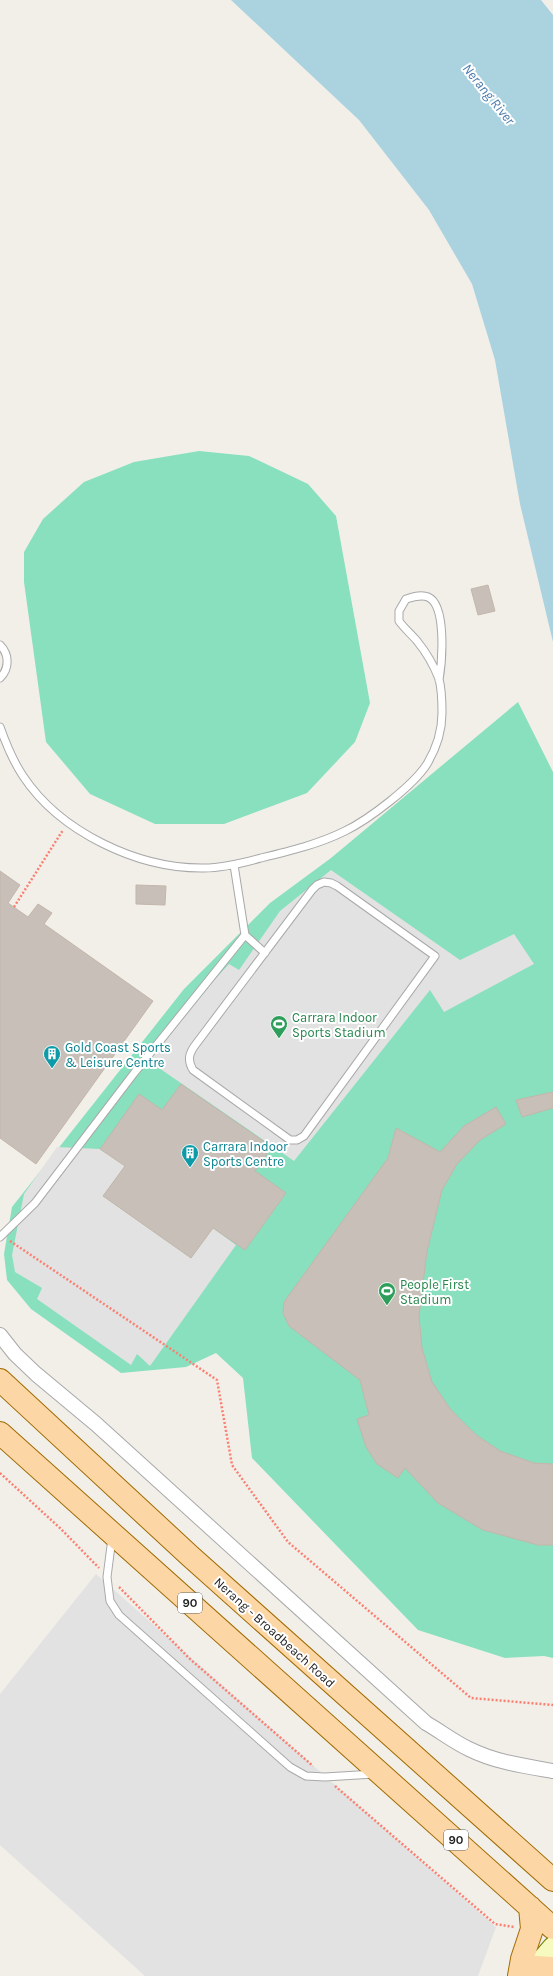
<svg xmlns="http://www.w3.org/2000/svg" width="553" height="1976" viewBox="0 0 553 1976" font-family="Karla,sans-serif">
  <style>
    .pitch { fill: #88e0be }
    .parking { fill: #e2e2e2 }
    .water { fill: #aad3df }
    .building { fill: #c7bfb8; stroke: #c4b6ab }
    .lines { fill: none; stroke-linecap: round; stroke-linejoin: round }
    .lane-casing { stroke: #a9a9a9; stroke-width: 9 }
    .street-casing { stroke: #a9a9a9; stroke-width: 16 }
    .secondary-casing { stroke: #707d05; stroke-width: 22 }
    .primary-casing { stroke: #a06b00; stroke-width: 24 }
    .path { stroke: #fa8072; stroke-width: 2.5; stroke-dasharray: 2 2; stroke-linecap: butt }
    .lane { stroke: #fff; stroke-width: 7 }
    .street { stroke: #fff; stroke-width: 14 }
    .secondary { stroke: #f7fabf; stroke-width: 20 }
    .primary { stroke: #fcd6a4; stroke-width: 22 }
    .labels { text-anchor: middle; stroke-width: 4; stroke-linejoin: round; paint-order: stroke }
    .shield { fill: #fff; stroke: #646464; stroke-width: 1 }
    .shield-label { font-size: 12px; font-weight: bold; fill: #222 }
    .leisure-label { font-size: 13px; fill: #27864d; stroke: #fff; text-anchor: start }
    .culture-label { font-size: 13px; fill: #0d838f; stroke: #fff; text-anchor: start }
    .street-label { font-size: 13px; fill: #222; stroke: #fff }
    .water-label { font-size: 14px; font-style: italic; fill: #4a7aab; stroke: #fff }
  </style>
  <rect width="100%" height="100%" fill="#f2efe9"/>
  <path class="pitch" d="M199,451L249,456L308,484L336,516L370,703L355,742L307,793L224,824H155L90,794L46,742L24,582V552L43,519L84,482L134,462Z
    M518,702L553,772V1658L544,1656L505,1658L418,1630L252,1458L243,1378L216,1353L186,1367L121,1373L31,1309L7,1280L4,1254L12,1207L184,989L270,903L331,858Z"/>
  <path class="parking" d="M331,870L460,960L514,934L534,964L444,1012L430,990L294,1161L143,1057L229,964L239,970L280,911Z
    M57,1147L100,1149L125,1166L103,1196L191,1258L213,1228L236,1245L150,1366L137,1354L131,1365L37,1299L42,1288L15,1272L12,1255L24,1194Z
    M96,1574L496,1927L478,1976H145L0,1845V1694Z"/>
  <path class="water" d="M231,0H541L553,15V642L520,504L495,360L472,284L429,210L359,120Z"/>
  <path class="building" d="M488,585L495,611L478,615L471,589Z
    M0,871L20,885L8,903L28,917L38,904L52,913L44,924L153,1001L36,1164L0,1138Z
    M136,885L166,886L165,905L136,904Z
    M181,1084L272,1147L255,1171L286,1193L245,1250L213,1228L191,1258L103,1196L125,1166L100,1149L139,1094L162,1110Z
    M553,1092V1108L522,1117L516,1100Z
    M496,1107L506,1124L480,1140L457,1164L442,1190L427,1251L419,1316L422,1348L432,1382L451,1410L475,1434L500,1451L534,1463L553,1464V1545H538L483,1530L438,1503L405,1468L398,1478L377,1464L366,1447L357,1419L369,1415L360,1380L289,1326L283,1313L284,1302L388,1158L396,1128L440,1152L464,1126Z"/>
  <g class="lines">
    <defs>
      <path id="lane" d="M0,645C9,654 10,668 0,678
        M0,727C6,744 13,761 23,776C60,832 138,869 204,868C224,868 243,863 261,858C290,851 319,844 345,831C368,820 413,786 427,764C436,749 442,732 442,713C442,702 442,690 439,679C434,666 426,652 417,641C411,634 404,628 399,621V611L406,599C413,597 421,594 428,597C447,605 442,663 439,680
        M324,882L331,883L337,886L435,956L304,1136L297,1140H290L193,1070C187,1060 189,1053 196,1044L312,890L317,885Z
        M245,935L265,953
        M0,1237L35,1203L135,1072L245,935L234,865
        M112,1538L107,1577L110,1601L119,1615L290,1767L306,1776L325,1777L374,1774"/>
      <path id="street" d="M0,1335L15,1354L36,1374L96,1424L426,1723C440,1731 454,1742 469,1749C495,1762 524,1766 553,1771"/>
      <path id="secondary" d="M528,1976L553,1947"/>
      <path id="primary" d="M0,1380L190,1556L553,1880
        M0,1433L553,1928
        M536,1967L553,1968
        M519,1976L522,1959L532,1929L530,1907"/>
    </defs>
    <use href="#lane" class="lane-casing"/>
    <use href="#street" class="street-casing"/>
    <use href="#secondary" class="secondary-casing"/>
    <use href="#primary" class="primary-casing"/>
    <path class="path" d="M14,907L63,830
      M10,1241L217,1380L232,1465L288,1542L471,1698L553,1705
      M0,1473L61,1529L99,1568
      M119,1587L190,1659L313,1766
      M335,1786L495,1924L514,1927"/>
    <use href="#lane" class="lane"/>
    <use href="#street" class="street"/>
    <use href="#secondary" class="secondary"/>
    <use href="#primary" class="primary"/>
  </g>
  <defs>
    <symbol id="stadium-pin" viewBox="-11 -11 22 30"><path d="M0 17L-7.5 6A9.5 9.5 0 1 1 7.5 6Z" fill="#2e9e5b" stroke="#fff"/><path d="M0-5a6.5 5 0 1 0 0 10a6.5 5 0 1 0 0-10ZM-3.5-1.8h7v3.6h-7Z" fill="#fff"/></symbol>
    <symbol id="building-pin" viewBox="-11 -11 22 30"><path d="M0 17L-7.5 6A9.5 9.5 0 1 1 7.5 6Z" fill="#0f9aa8" stroke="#fff"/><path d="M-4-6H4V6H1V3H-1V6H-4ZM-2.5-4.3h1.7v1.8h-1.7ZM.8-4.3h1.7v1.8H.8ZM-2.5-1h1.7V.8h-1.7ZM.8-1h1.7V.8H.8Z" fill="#fff"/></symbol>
  </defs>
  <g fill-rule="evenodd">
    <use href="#stadium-pin" x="269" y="1014" width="20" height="27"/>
    <use href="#building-pin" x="42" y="1044" width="20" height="27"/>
    <use href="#building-pin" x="180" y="1143" width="20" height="27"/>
    <use href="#stadium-pin" x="377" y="1281" width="20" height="27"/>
  </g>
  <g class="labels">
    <g class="shield">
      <rect x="178" y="1593" width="24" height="20" rx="3"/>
      <rect x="444" y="1830" width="24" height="20" rx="3"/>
    </g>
    <g class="shield-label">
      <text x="190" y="1607">90</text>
      <text x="456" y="1844">90</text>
    </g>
    <g class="leisure-label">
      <text x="292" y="1022">Carrara Indoor<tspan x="292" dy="15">Sports Stadium</tspan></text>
      <text x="400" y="1289">People First<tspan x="400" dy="15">Stadium</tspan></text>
    </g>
    <g class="culture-label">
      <text x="65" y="1052">Gold Coast Sports<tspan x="65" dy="15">&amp; Leisure Centre</tspan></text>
      <text x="203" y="1151">Carrara Indoor<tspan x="203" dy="15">Sports Centre</tspan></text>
    </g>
    <g class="street-label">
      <text transform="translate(275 1632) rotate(42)" y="5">Nerang - Broadbeach Road</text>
    </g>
    <g class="water-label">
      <text transform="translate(489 94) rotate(51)" y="5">Nerang River</text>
    </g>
  </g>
</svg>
